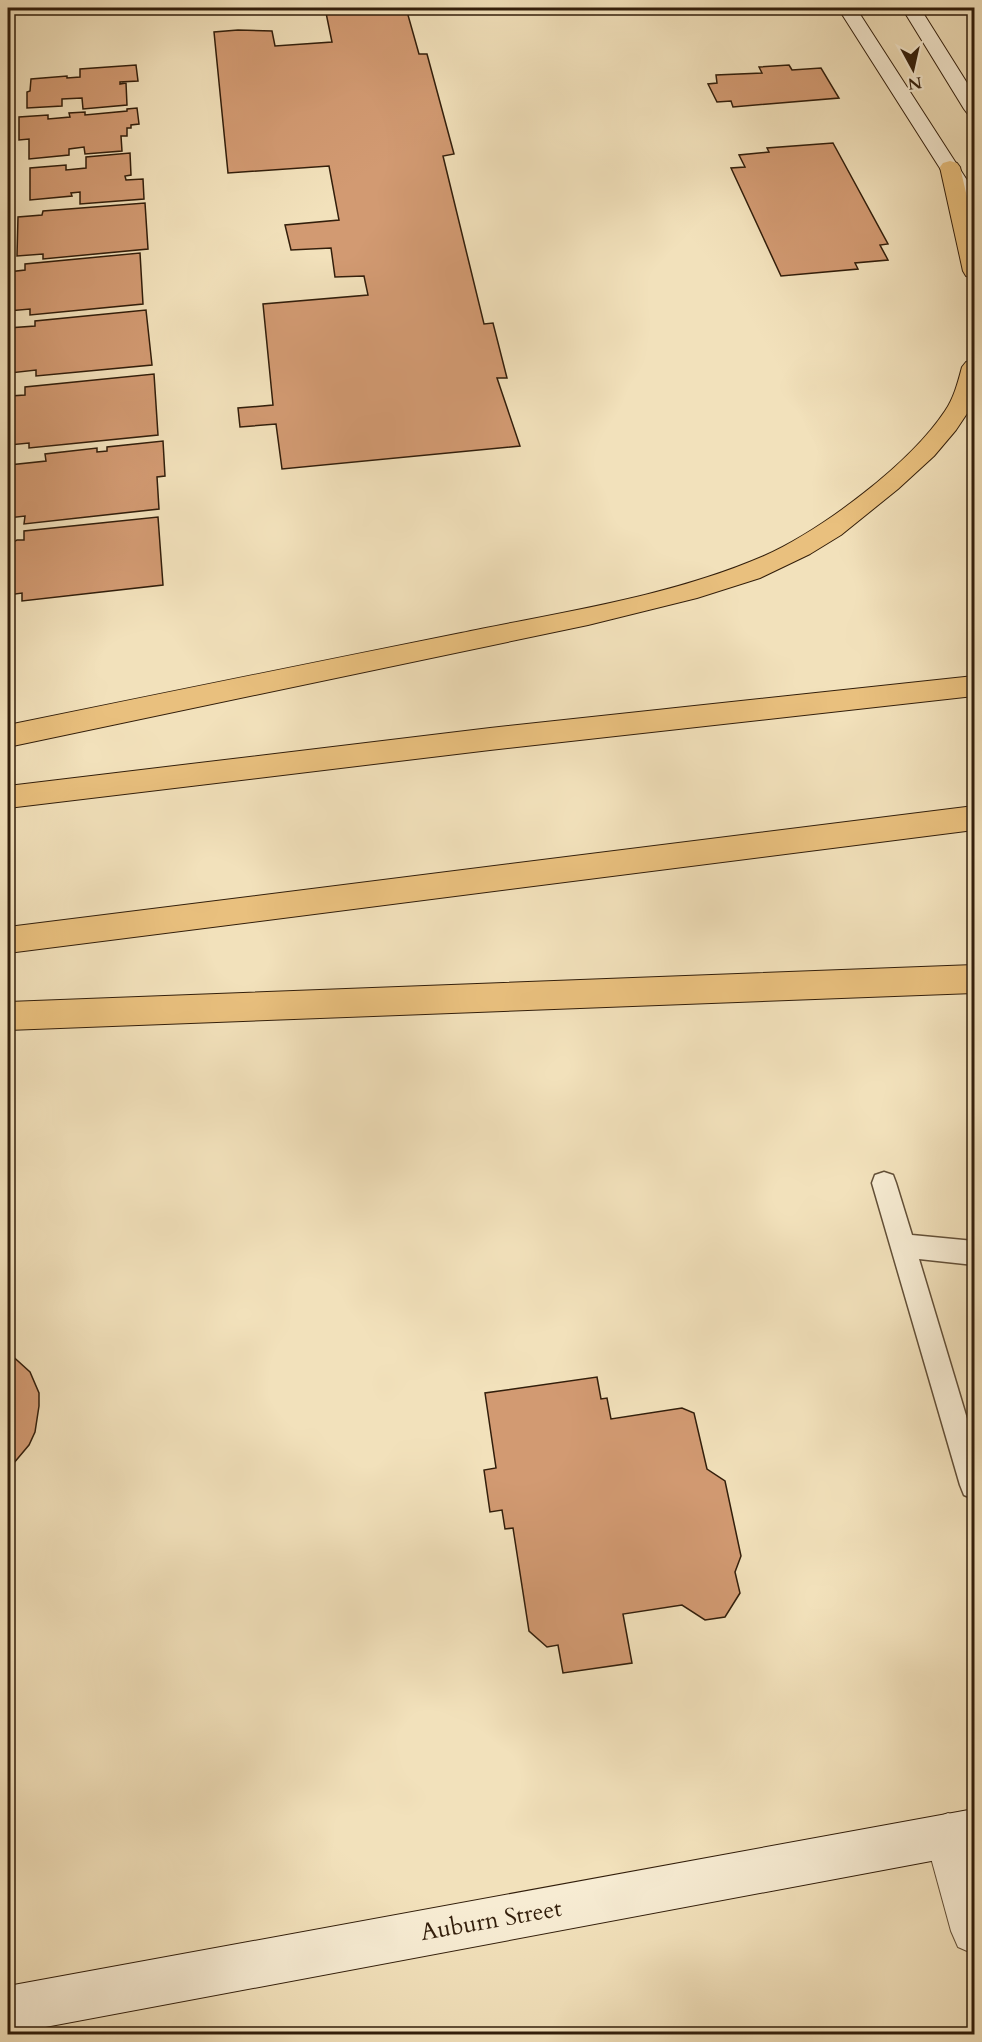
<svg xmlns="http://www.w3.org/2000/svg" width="982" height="2042" viewBox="0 0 982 2042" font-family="Cardo,serif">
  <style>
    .building { fill: #d29a72; stroke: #321e0b; stroke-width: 1.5 }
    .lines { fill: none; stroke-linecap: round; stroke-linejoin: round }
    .service-casing { stroke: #624f37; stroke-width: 3 }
    .minor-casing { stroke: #624f37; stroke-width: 2 }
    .secondary-casing { stroke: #321e0b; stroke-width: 2 }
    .motorway-casing { stroke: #321e0b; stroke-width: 2 }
    .service { fill: #f7ecd3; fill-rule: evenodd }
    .minor { fill: #f7ecd3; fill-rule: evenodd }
    .secondary { fill: #f7ecd3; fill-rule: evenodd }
    .motorway { fill: #e9c07e; fill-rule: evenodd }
    .labels { text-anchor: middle; stroke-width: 4.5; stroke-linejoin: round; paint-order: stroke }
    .near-street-label { font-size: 24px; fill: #321e0b; stroke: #f7ecd3 }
  </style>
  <rect width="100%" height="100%" fill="#f2e1bb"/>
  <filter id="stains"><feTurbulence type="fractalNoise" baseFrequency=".00333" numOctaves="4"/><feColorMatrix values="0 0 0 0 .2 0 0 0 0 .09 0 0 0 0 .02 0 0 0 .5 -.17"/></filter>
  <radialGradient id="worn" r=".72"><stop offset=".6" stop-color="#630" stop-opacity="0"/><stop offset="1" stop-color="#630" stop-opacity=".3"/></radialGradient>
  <path class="building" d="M325,8H406L419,54H427L454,154L443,156L484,324L493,323L507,378H497L520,446L282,469L276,424L240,427L238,408L273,405L263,304L368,295L364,276L335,277L331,248L291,250L285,225L339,220L329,166L228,173L214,32L238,30L272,31L275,46L332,42Z
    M136,65L138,81L120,82V84L126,83L127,105L83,109L82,98L62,99V106L27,108V92L30,91L31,79L67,76V78L80,77V69Z
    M789,65L792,70L821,68L839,98L733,107L731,101L717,102L708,84L717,83L716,75L762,73L759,67Z
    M137,108L139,124L131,125V128H127V136H121L122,151L85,154L84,147L69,149V155L29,159V139L19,140V117L48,115V119L70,117L69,113L85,112V115L127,111V109Z
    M833,143L888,244L880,245L888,260L855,263L858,269L781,276L731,168L745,167L739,155L769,152L767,148Z
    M130,153L131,175L125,176L126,180L143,179L144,199L80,204V192L71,193L72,196L30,200V168L66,165V170L86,168V157Z
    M145,203L148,249L43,259V254L17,256L18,217L42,215L43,211Z
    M140,253L143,304L30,315V309L8,311V272L25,270V264Z
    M146,310L152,365L36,376V370L10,373L11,352H8V328L35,326V321Z
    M154,374L158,435L29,448V443L9,445L10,396L25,395V387Z
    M163,441L165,476L157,477L159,509L24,524L25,516L8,518L9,465L46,461L45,454L97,448V452L107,451V447Z
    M158,517L163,585L22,601V593L8,595V546L17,540H24V531Z
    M8,1352L30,1372L39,1393V1406L35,1432L29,1445L8,1470Z
    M597,1377L601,1399L607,1398L611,1419L682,1408L694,1413L707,1469L725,1481L741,1556L735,1572L740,1593L725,1617L705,1620L682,1605L623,1614L632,1663L563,1673L558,1645L547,1647L529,1631L513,1528L505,1529L502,1510L490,1512L484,1470L496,1468L485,1393Z"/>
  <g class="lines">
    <defs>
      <path id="service" d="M884,1172L893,1175L896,1183L912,1235L974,1241V1265L919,1259L974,1442V1499L964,1495L960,1485L872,1183L875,1175Z"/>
      <path id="minor" d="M948,1813L964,1820L974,1850V1954L958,1947L951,1931L925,1836L932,1820Z"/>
      <path id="secondary" d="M838,8H856L974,191V212L967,210L964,206Z
        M902,8H920L974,94V115L967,113L964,109Z
        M974,1809V1853L8,2034V1986Z"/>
      <path id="motorway" d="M950,161L957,163L960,167L974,227V278L966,276L963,271L940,167L943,163Z
        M974,360V403L956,430L934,456L898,489L841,535L810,554L760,578L697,598L588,625L8,747V725C159,694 310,663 461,633C562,612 669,597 764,556C822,530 910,464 945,411C954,398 958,382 962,367L966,362Z
        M974,676V696L490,750L8,808V786L490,728Z
        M974,806V830L8,953V927Z
        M974,965V993L8,1030V1002Z"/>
    </defs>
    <use href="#service" class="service-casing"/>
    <use href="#minor" class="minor-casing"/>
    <use href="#secondary" class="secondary-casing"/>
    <use href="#motorway" class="motorway-casing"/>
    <use href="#service" class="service"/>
    <use href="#minor" class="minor"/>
    <use href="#secondary" class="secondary"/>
    <use href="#motorway" class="motorway"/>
  </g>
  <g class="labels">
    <g class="near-street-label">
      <text transform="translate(491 1920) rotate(-10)" y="8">Auburn Street</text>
    </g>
  </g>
  <rect width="982" height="2042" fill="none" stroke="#f2e1bb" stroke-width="30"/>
  <rect x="9" y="9" width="964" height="2024" fill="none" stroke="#321e0b" stroke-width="3"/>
  <rect x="15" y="15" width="952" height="2012" fill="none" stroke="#321e0b" stroke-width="1.5"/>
  <g transform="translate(913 69) rotate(172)" stroke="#f7ecd3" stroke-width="4.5" paint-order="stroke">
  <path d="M0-4.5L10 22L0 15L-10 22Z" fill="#321e0b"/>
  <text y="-9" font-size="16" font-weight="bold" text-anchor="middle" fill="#321e0b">N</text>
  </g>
  <rect width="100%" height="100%" filter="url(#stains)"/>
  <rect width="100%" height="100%" fill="url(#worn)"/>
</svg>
